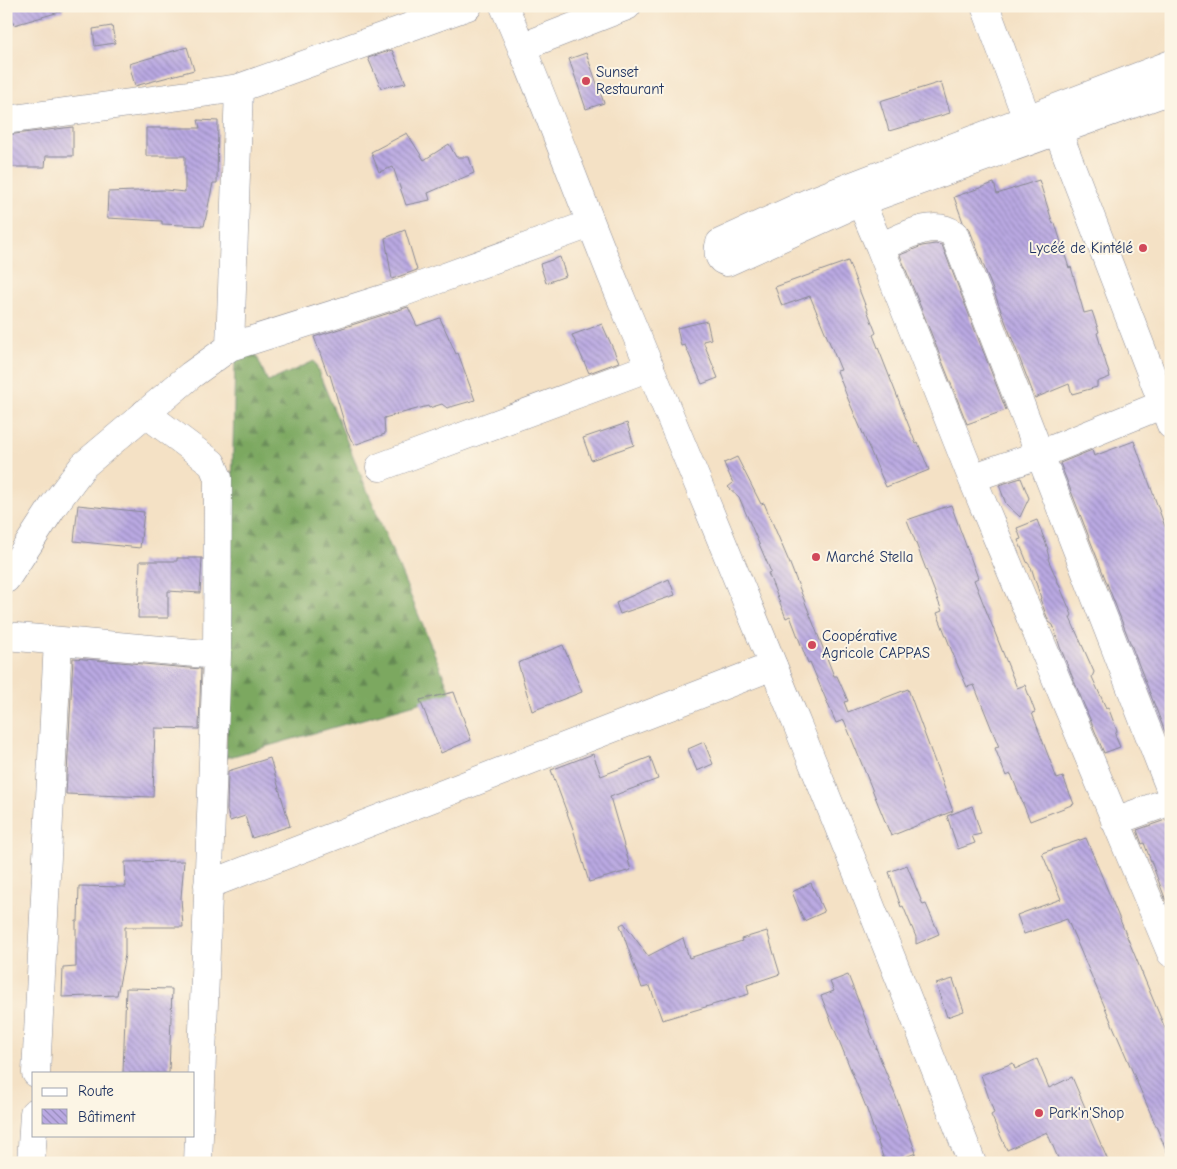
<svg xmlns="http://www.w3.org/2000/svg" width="1177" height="1169" viewBox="0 0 1177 1169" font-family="'Comic Neue',sans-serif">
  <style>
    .forest { fill: url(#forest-firs); stroke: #4c6c60 }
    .building { fill: url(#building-back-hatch) }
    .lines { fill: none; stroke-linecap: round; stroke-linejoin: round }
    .minor-casing { stroke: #888892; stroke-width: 29 }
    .highway-casing { stroke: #888892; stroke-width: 29 }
    .minor { stroke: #fff; stroke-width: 28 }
    .highway { stroke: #fff; stroke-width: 28 }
    .poi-dot { fill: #d1495b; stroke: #fcf5e5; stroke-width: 2 }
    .labels { text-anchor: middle; stroke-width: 4; stroke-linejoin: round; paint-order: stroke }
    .poi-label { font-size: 15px; fill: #1b2f5e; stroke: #fcf5e5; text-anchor: start }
  </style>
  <defs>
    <pattern id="forest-firs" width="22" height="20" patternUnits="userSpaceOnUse" patternTransform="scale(1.25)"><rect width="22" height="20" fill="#7ca861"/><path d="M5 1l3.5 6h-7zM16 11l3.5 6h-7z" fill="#658953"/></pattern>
    <pattern id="building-back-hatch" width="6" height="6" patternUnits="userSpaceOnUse" patternTransform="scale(1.25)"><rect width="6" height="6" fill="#baa9e2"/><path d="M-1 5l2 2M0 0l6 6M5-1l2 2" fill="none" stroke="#968aba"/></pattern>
  </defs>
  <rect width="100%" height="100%" fill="#fcf5e5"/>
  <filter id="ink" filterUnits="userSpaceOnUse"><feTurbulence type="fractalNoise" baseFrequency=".02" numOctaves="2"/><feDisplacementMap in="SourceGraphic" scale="10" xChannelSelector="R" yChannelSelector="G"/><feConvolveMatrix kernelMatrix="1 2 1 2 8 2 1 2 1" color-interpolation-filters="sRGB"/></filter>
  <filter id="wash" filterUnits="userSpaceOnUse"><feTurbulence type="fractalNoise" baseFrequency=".0096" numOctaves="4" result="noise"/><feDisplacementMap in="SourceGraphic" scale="20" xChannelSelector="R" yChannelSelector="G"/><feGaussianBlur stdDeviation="1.12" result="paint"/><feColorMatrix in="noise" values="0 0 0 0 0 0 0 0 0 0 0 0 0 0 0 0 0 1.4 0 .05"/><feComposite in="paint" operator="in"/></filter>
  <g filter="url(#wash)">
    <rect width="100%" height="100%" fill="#f4e1c5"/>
    <path class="forest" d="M255,352L268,382L314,361L451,694L226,758L235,359Z"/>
    <g id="blocks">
      <path class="building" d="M8,6H62L63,11L14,25Z
        M112,26L115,43L95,46L93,29Z
        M187,47L194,70L135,86L129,64Z
        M392,50L406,83L381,88L368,58Z
        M586,53L604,103L586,109L569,59Z
        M941,82L950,113L889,131L880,101Z
        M198,120L218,121L217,183H213L204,226L162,224V221L107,218L108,192L165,190L185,192V156H146V128H200Z
        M73,127V156H46L45,167H6V135Z
        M407,133L424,160L449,144L456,157H469L474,173L428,193L430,200L406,205L393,167L379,172L371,152Z
        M1039,180L1053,224L1055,223L1069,268L1071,267L1084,313L1092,311L1099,332L1097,333L1110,377L1097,382V387L1072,394L1069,384L1035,398L969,228L963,222L954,197L994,183L997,194Z
        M405,230L417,270L392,279L385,238Z
        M935,244L942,245L1006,410L967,424L900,255L922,246Z
        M560,257L566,276L546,283L540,264Z
        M848,261L876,333L873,335L916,444L918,443L929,470L886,487L848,399L837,371L841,370L810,296L782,306L775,287Z
        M408,307L417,326L440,318L456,354L458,353L475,400L447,408L442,404L429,408L428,406L384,418L385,434L354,445L347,432L330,375H328L314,337Z
        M707,321L711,339L703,341L718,378L702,384L685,345L681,346L677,328Z
        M602,324L619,362L589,373L572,335Z
        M627,423L634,445L591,460L583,438Z
        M1134,441L1171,543V747L1060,463L1092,450L1094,456Z
        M737,457L761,504L764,503L790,564L834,676H837L848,701L844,702L848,712L908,689L953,811L891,836L844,720L836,723L810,662L808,663L790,616L786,618L768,573L771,572L739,497L728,487L733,483L724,463Z
        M1021,478L1029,498L1020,517L1006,504L999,485Z
        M78,505L144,512L140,548L74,541Z
        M951,505L978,578L974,580L1017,688L1025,685L1035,712L1032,713L1057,779L1063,777L1074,804L1030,821L1011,774L1006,776L995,748L999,747L974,685L967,687L955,659L937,613L942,611L907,520Z
        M1037,520L1048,549L1047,550L1049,557L1048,559L1072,615L1070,618L1094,672L1092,677L1106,708L1108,707L1117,731L1115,735L1120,747L1104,753L1060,647L1053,625L1049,622L1040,599L1041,598L1031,567L1027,562L1018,540L1021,539L1017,528Z
        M177,558H202L200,593L168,591V618H138L140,561H177Z
        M669,579L675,595L620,614L616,603Z
        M563,645L582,692L532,711L518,663Z
        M73,658L201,669L199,729L155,728L153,797L66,794Z
        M454,692L471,740L441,753L420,700Z
        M704,742L713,764L697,771L688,749Z
        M593,754L601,776L650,757L658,779L610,797L631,870L589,882L573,829L551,770Z
        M270,758L290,826L252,838L245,816L230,821L227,811L228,771Z
        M972,806L981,834L972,836L975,843L958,849L947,816Z
        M1171,818V911H1170L1144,843L1142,844L1137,830Z
        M1086,838L1167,1033L1171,1032V1161L1067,919L1024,934L1017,915L1061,899L1042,853Z
        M184,861L181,898L183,927H125V955L117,995L62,997L63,968L76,967V921H78L79,886L126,887L125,862Z
        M907,865L923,905L926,904L939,934L916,944V937L903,906L901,907L889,872Z
        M811,883L824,912L804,921L792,892Z
        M624,923L648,956L683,938L689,958L742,941L741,939L767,931L780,974L747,985L749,994L662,1020L650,986L642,988L620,925Z
        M848,975L877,1048H876L896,1097L916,1153L889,1163H885L866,1107L821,996L834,991L830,982Z
        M953,979L964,1011L947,1017L936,984Z
        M126,988L172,989L169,1073H123Z
        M1037,1059L1049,1088L1072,1077L1109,1163H1060L1047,1132L1007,1150L991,1115L994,1113L981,1075L1013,1063L1015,1069Z"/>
    </g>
  </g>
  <g filter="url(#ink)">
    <use href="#blocks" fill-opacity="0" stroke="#888892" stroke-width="1"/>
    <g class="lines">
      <defs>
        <path id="minor" d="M985,6L1027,119
          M522,47L627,6
          M1171,64L810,202L720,243C717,251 718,260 727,262L860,202L1171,90
          M1051,114L1171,425
          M6,120L239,88L468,6
          M854,186L880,247L972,478L1171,953
          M880,247C902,238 932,218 954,234L1171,791
          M230,347L239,88
          M145,413L212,463L218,478L217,655L198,1163
          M380,467L650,367
          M972,478L1041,454L1171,401
          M6,579L54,505L84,465L191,375L230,347L404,292L590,224
          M6,636L217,655
          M1115,821L1171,801
          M208,885L773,666
          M36,1073L58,641
          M31,1163L34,1113"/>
        <path id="highway" d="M504,6C547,104 582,205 623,303C742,589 860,874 972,1163"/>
      </defs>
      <use href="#minor" class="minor-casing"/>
      <use href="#highway" class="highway-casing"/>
      <use href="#minor" class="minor"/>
      <use href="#highway" class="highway"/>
    </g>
  </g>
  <g class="poi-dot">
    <circle cx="586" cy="81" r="5"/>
    <circle cx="1143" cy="248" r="5"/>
    <circle cx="816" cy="557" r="5"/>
    <circle cx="812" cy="645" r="5"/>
    <circle cx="1039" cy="1113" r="5"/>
  </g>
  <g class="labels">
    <g class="poi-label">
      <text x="596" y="77">Sunset<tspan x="596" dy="17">Restaurant</tspan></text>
      <text x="1133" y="253" text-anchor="end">Lycéé de Kintélé</text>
      <text x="826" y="562">Marché Stella</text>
      <text x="822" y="641">Coopérative<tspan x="822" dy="17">Agricole CAPPAS</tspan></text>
      <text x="1049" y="1118">Park'n'Shop</text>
    </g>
  </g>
  <rect width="1177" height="1169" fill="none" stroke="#fcf5e5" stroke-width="25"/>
  <rect x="32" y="1072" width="162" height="65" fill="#fcf5e5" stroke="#a2a6af"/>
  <rect x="42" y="1088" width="25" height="8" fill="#ffffff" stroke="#a2a6af"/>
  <text x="78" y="1096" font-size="15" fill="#1b2f5e">Route</text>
  <rect x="42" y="1109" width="25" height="15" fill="url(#building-back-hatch)" stroke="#a2a6af"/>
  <text x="78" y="1122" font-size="15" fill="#1b2f5e">Bâtiment</text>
</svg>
